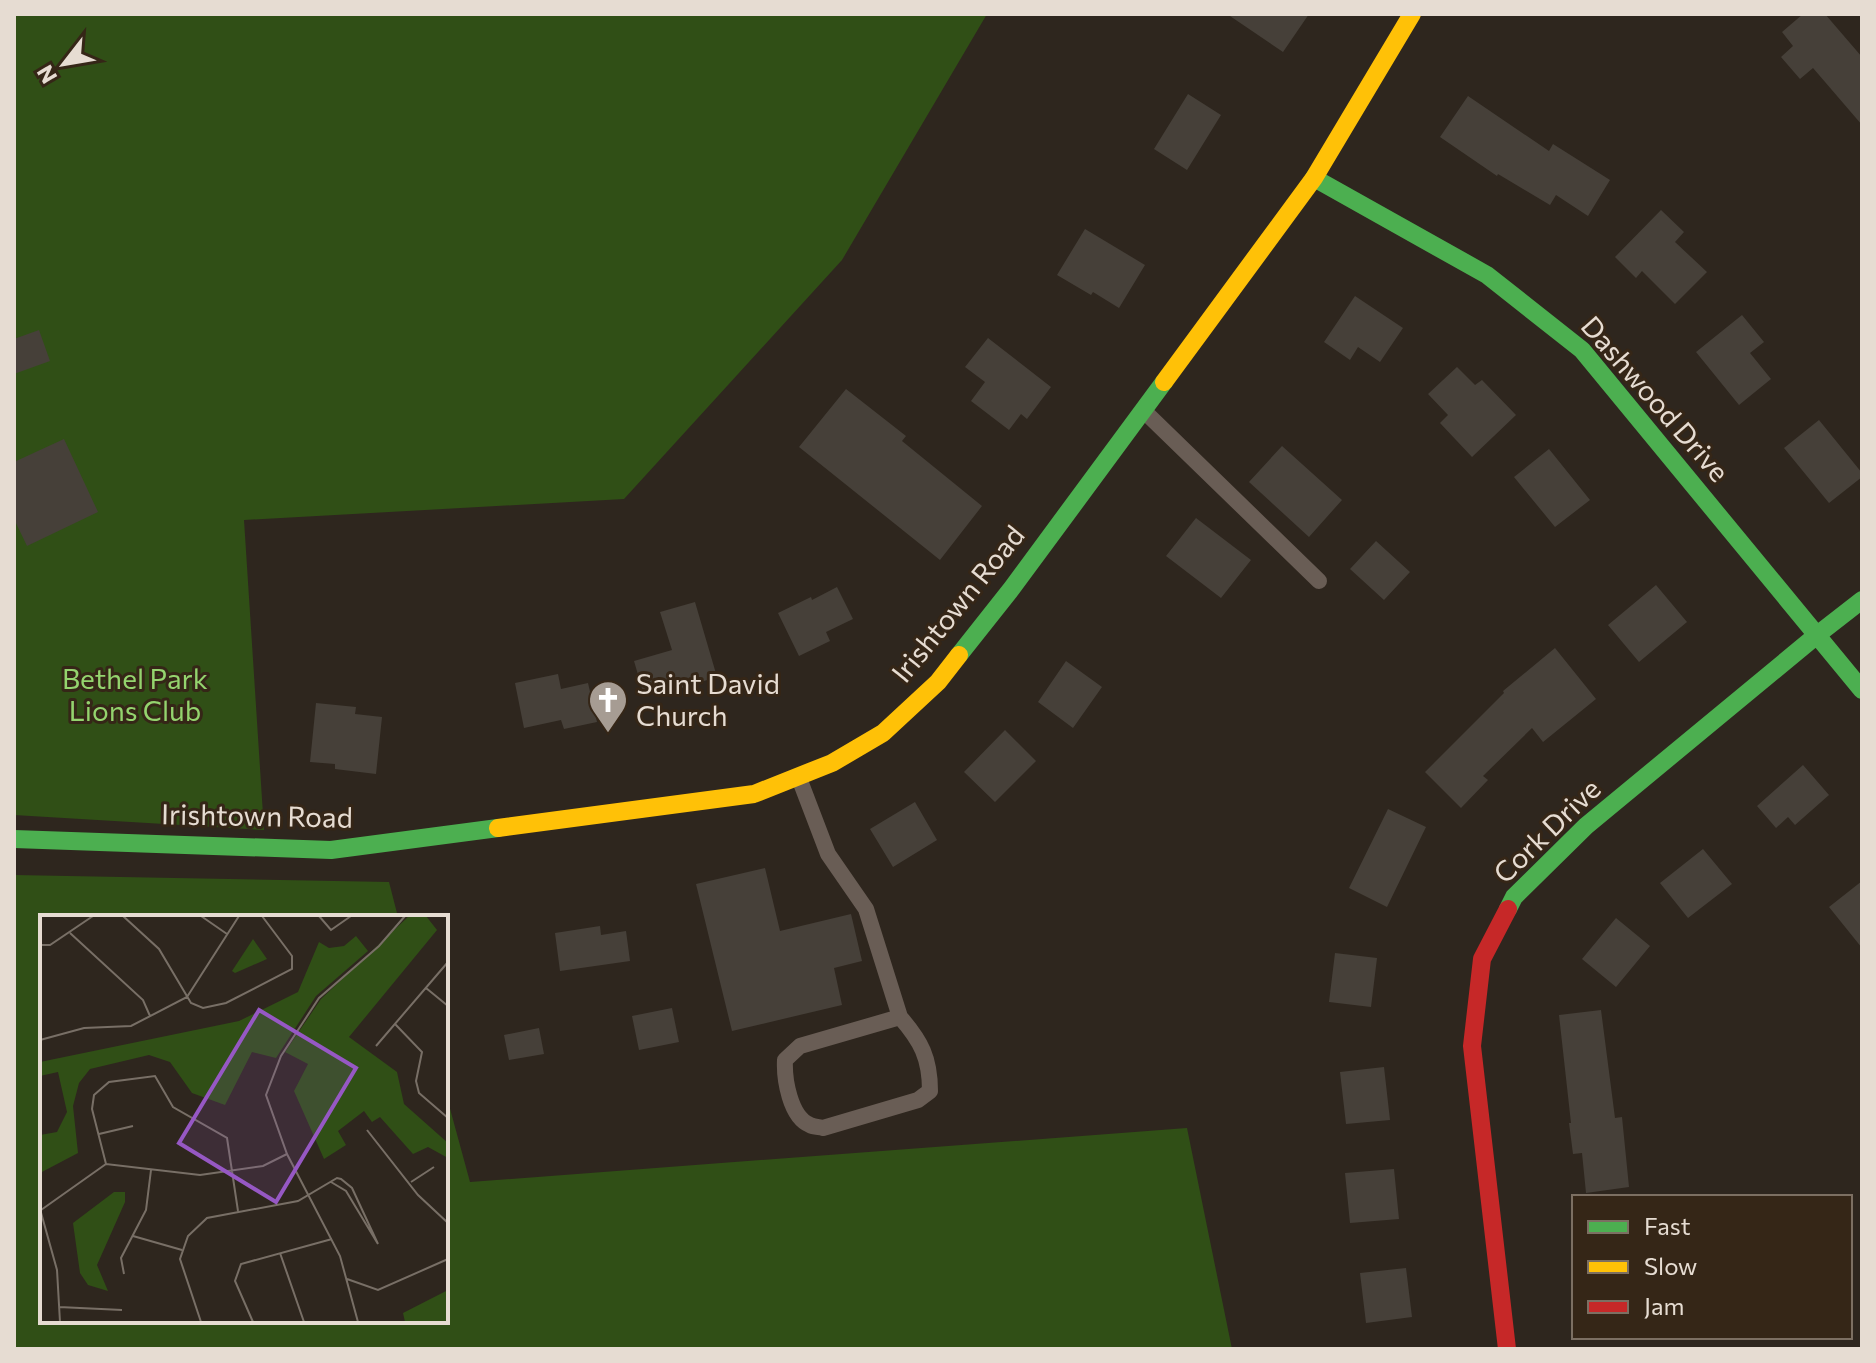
<svg xmlns="http://www.w3.org/2000/svg" width="1876" height="1363" viewBox="0 0 1876 1363" font-family="Commissioner,sans-serif">
  <style>
    .green { fill: #304f16 }
    .building { fill: #464039 }
    .lines { fill: none; stroke-linecap: round; stroke-linejoin: round }
    .lane { stroke: #695d55; stroke-width: 16 }
    .fast { stroke: #4caf50; stroke-width: 18 }
    .slow { stroke: #ffc107; stroke-width: 18 }
    .jam { stroke: #c62828; stroke-width: 18 }
    .labels { text-anchor: middle; stroke-width: 6; stroke-linejoin: round; paint-order: stroke }
    .street-label { font-size: 28px; fill: #e6dcd2; stroke: #352617 }
    .park-label { font-size: 28px; fill: #94d46e; stroke: #352617 }
    .poi-label { font-size: 28px; fill: #e6dcd2; stroke: #352617; text-anchor: start }
    .inset-road { fill: none; stroke: #786f66; stroke-width: 2 }
    .view { fill: #9658c4; fill-opacity: 0.15; stroke: #9658c4; stroke-width: 4 }
    .inset-edge { fill: none; stroke: #e6dcd2; stroke-width: 4 }
  </style>
  <rect width="100%" height="100%" fill="#2e261e"/>
  <path class="green" d="M14,14H987L842,260L624,499L244,520L264,830L14,815Z
    M14,875L389,882L398,917H42V1321H446V1094L470,1182L1187,1128L1232,1349H14Z"/>
  <path class="building" d="M1227,14H1309L1283,52Z
    M1803,14H1825L1862,57V125L1813,68L1800,79L1781,57L1793,46L1782,32Z
    M1188,94L1221,115L1187,170L1154,149Z
    M1468,96L1549,151L1553,144L1610,180L1588,216L1556,195L1550,205L1498,174L1497,176L1440,137Z
    M1661,210L1684,232L1675,242L1707,272L1675,304L1642,271L1636,278L1615,257Z
    M1085,229L1145,265L1119,308L1093,292L1091,295L1057,275Z
    M1355,296L1403,328L1380,362L1358,347L1350,360L1324,342Z
    M1742,315L1764,342L1750,353L1771,379L1739,405L1696,352Z
    M39,330L50,361L14,374V339Z
    M988,338L1051,387L1027,419L1021,414L1009,430L971,401L985,382L965,367Z
    M1457,367L1475,385L1482,380L1516,415L1472,457L1440,423L1448,415L1428,394Z
    M846,389L906,436L902,441L982,506L940,560L799,447Z
    M1819,420L1862,473V477L1829,503L1784,448Z
    M64,439L98,512L27,546L14,519V462Z
    M1282,446L1342,500L1309,537L1249,482Z
    M1549,449L1590,500L1555,527L1514,477Z
    M1196,518L1251,560L1221,598L1166,556Z
    M1376,541L1410,572L1384,600L1350,569Z
    M1656,585L1687,622L1639,662L1608,625Z
    M837,587L853,619L826,632L830,641L799,656L778,613L811,597L812,600Z
    M695,602L717,677L681,688L679,683L643,692L634,661L672,650L660,612Z
    M1555,648L1596,699L1543,742L1532,728L1483,776L1488,780L1461,808L1425,772L1504,693L1503,691Z
    M1066,661L1102,687L1073,728L1038,702Z
    M558,674L561,689L588,683L597,722L564,729L561,720L524,728L515,683Z
    M316,703L356,707L355,714L382,717L376,774L335,769V764L310,762Z
    M1005,730L1036,761L995,802L964,772Z
    M1803,765L1829,795L1795,825L1788,817L1776,828L1757,806Z
    M915,802L937,840L893,867L870,829Z
    M1388,809L1426,827L1387,907L1349,888Z
    M1703,849L1732,884L1688,918L1660,883Z
    M765,868L780,931L851,914L862,961L834,968L842,1005L732,1031L696,884Z
    M1862,881V948L1829,907Z
    M1616,918L1650,946L1616,987L1582,959Z
    M600,926L601,935L626,931L630,961L560,971L555,933Z
    M1335,953L1377,958L1371,1007L1329,1002Z
    M672,1008L679,1042L639,1050L632,1016Z
    M1601,1010L1615,1118L1622,1117L1629,1187L1586,1193L1582,1153L1573,1154L1569,1123H1571L1559,1015Z
    M539,1028L544,1054L509,1060L504,1035Z
    M1384,1067L1390,1120L1346,1124L1340,1072Z
    M1394,1169L1399,1219L1350,1223L1345,1173Z
    M1406,1268L1412,1317L1366,1323L1360,1273Z"/>
  <g class="lines">
    <path class="lane" d="M1144,411L1319,581
      M799,778L828,854L866,909L900,1017L800,1046L785,1060C784,1079 790,1117 810,1125C814,1127 819,1127 823,1128L918,1100L930,1091C930,1058 921,1041 900,1017"/>
    <path class="fast" d="M1314,178L1487,275L1582,350L1862,690
      M959,655L1012,588L1164,382
      M14,839L331,850L498,828
      M1508,909L1514,897L1586,826L1817,635L1862,600"/>
    <path class="slow" d="M1164,382L1314,178L1412,14
      M498,828L754,794L832,763L883,733L938,682L959,655"/>
    <path class="jam" d="M1507,1349L1472,1046L1482,959L1508,909"/>
  </g>
  <defs>
    <symbol id="church-pin" viewBox="-11 -11 22 30"><path d="M0 17L-7.5 6A9.5 9.5 0 1 1 7.5 6Z" fill="#a69c93" stroke="#352617"/><path d="M-1.2-6h2.4v3.5h3.3v2.4h-3.3V6h-2.4V-.1h-3.3v-2.4h3.3Z" fill="#fff"/></symbol>
  </defs>
  <g fill-rule="evenodd">
    <use href="#church-pin" x="586" y="678" width="44" height="60"/>
  </g>
  <g class="labels">
    <g class="street-label">
      <text transform="translate(1655 399) rotate(49)" y="10">Dashwood Drive</text>
      <text transform="translate(958 604) rotate(-51)" y="10">Irishtown Road</text>
      <text transform="translate(257 816) rotate(1)" y="10">Irishtown Road</text>
      <text transform="translate(1547 831) rotate(-44)" y="10">Cork Drive</text>
    </g>
    <g class="park-label">
      <text x="135" y="689">Bethel Park<tspan x="135" dy="32">Lions Club</tspan></text>
    </g>
    <g class="poi-label">
      <text x="636" y="694">Saint David<tspan x="636" dy="32">Church</tspan></text>
    </g>
  </g>
  <g transform="translate(40 915)">
    <rect width="408" height="408" fill="#2e261e"/>
    <path d="M369,1H386L397,15L309,122L357,157L364,189L408,228V243L388,232L373,239L340,202L332,207L324,196L298,216L306,230L284,244L254,176L268,149L245,137L281,84ZM316,21L328,36L276,81L236,143L212,137L185,190L152,178L130,147L109,140L50,154L39,168L33,191L38,238L0,258V220L17,217L27,197L18,157L0,161V147L199,106L258,77L279,27L289,33L304,31ZM213,24L227,44L195,58L192,56ZM74,277H85V287L57,350L68,376L48,370L40,358L33,308ZM408,375V407H365L363,398Z" fill="#304f16"/>
    <path class="inset-road" d="M83,1L119,34L151,88L163,93L186,88L252,54V41L222,1M161,1L187,19M279,1L291,15L311,1M30,18L103,85L110,101M0,30H10L53,1M386,73L408,91M355,109L382,137L376,166L379,178L408,203M0,125L44,113L91,111L147,82L199,1M336,131L408,47M327,215L378,280L408,308M59,219L93,211M66,249L52,194L54,180L69,167L115,161L133,192L187,223L198,296M371,267L394,252M0,294L17,355L20,407M1,295L66,249L160,260L223,251L247,239M93,321L142,335M240,338L264,407M84,359L81,343L106,295L111,255M307,364L338,375L408,344M19,392L82,395M161,407L140,344L148,321L167,303L258,286L297,263L301,264L312,273L338,329L306,276L291,267M213,407L195,366L201,349L292,324M318,407L300,341L247,239L226,180L241,141L279,83L339,31L365,1"/>
    <path class="view" d="M219,95L316,153L236,287L139,228Z"/>
    <rect width="408" height="408" class="inset-edge"/>
  </g>
  <rect width="1876" height="1363" fill="none" stroke="#e6dcd2" stroke-width="32"/>
  <rect x="1572" y="1195" width="280" height="144" fill="#352617" stroke="#7c6f62" stroke-width="2"/>
  <rect x="1588" y="1221" width="40" height="12" fill="#4caf50" stroke="#7c6f62" stroke-width="2"/>
  <text x="1644" y="1235" font-size="24" fill="#e6dcd2">Fast</text>
  <rect x="1588" y="1261" width="40" height="12" fill="#ffc107" stroke="#7c6f62" stroke-width="2"/>
  <text x="1644" y="1275" font-size="24" fill="#e6dcd2">Slow</text>
  <rect x="1588" y="1301" width="40" height="12" fill="#c62828" stroke="#7c6f62" stroke-width="2"/>
  <text x="1644" y="1315" font-size="24" fill="#e6dcd2">Jam</text>
  <g transform="translate(64 64) rotate(239)" stroke="#352617" stroke-width="6" paint-order="stroke">
  <path d="M0-6L14 30L0 20L-14 30Z" fill="#e6dcd2"/>
  <text y="-12" font-size="22" font-weight="bold" text-anchor="middle" fill="#e6dcd2">N</text>
  </g>
</svg>
